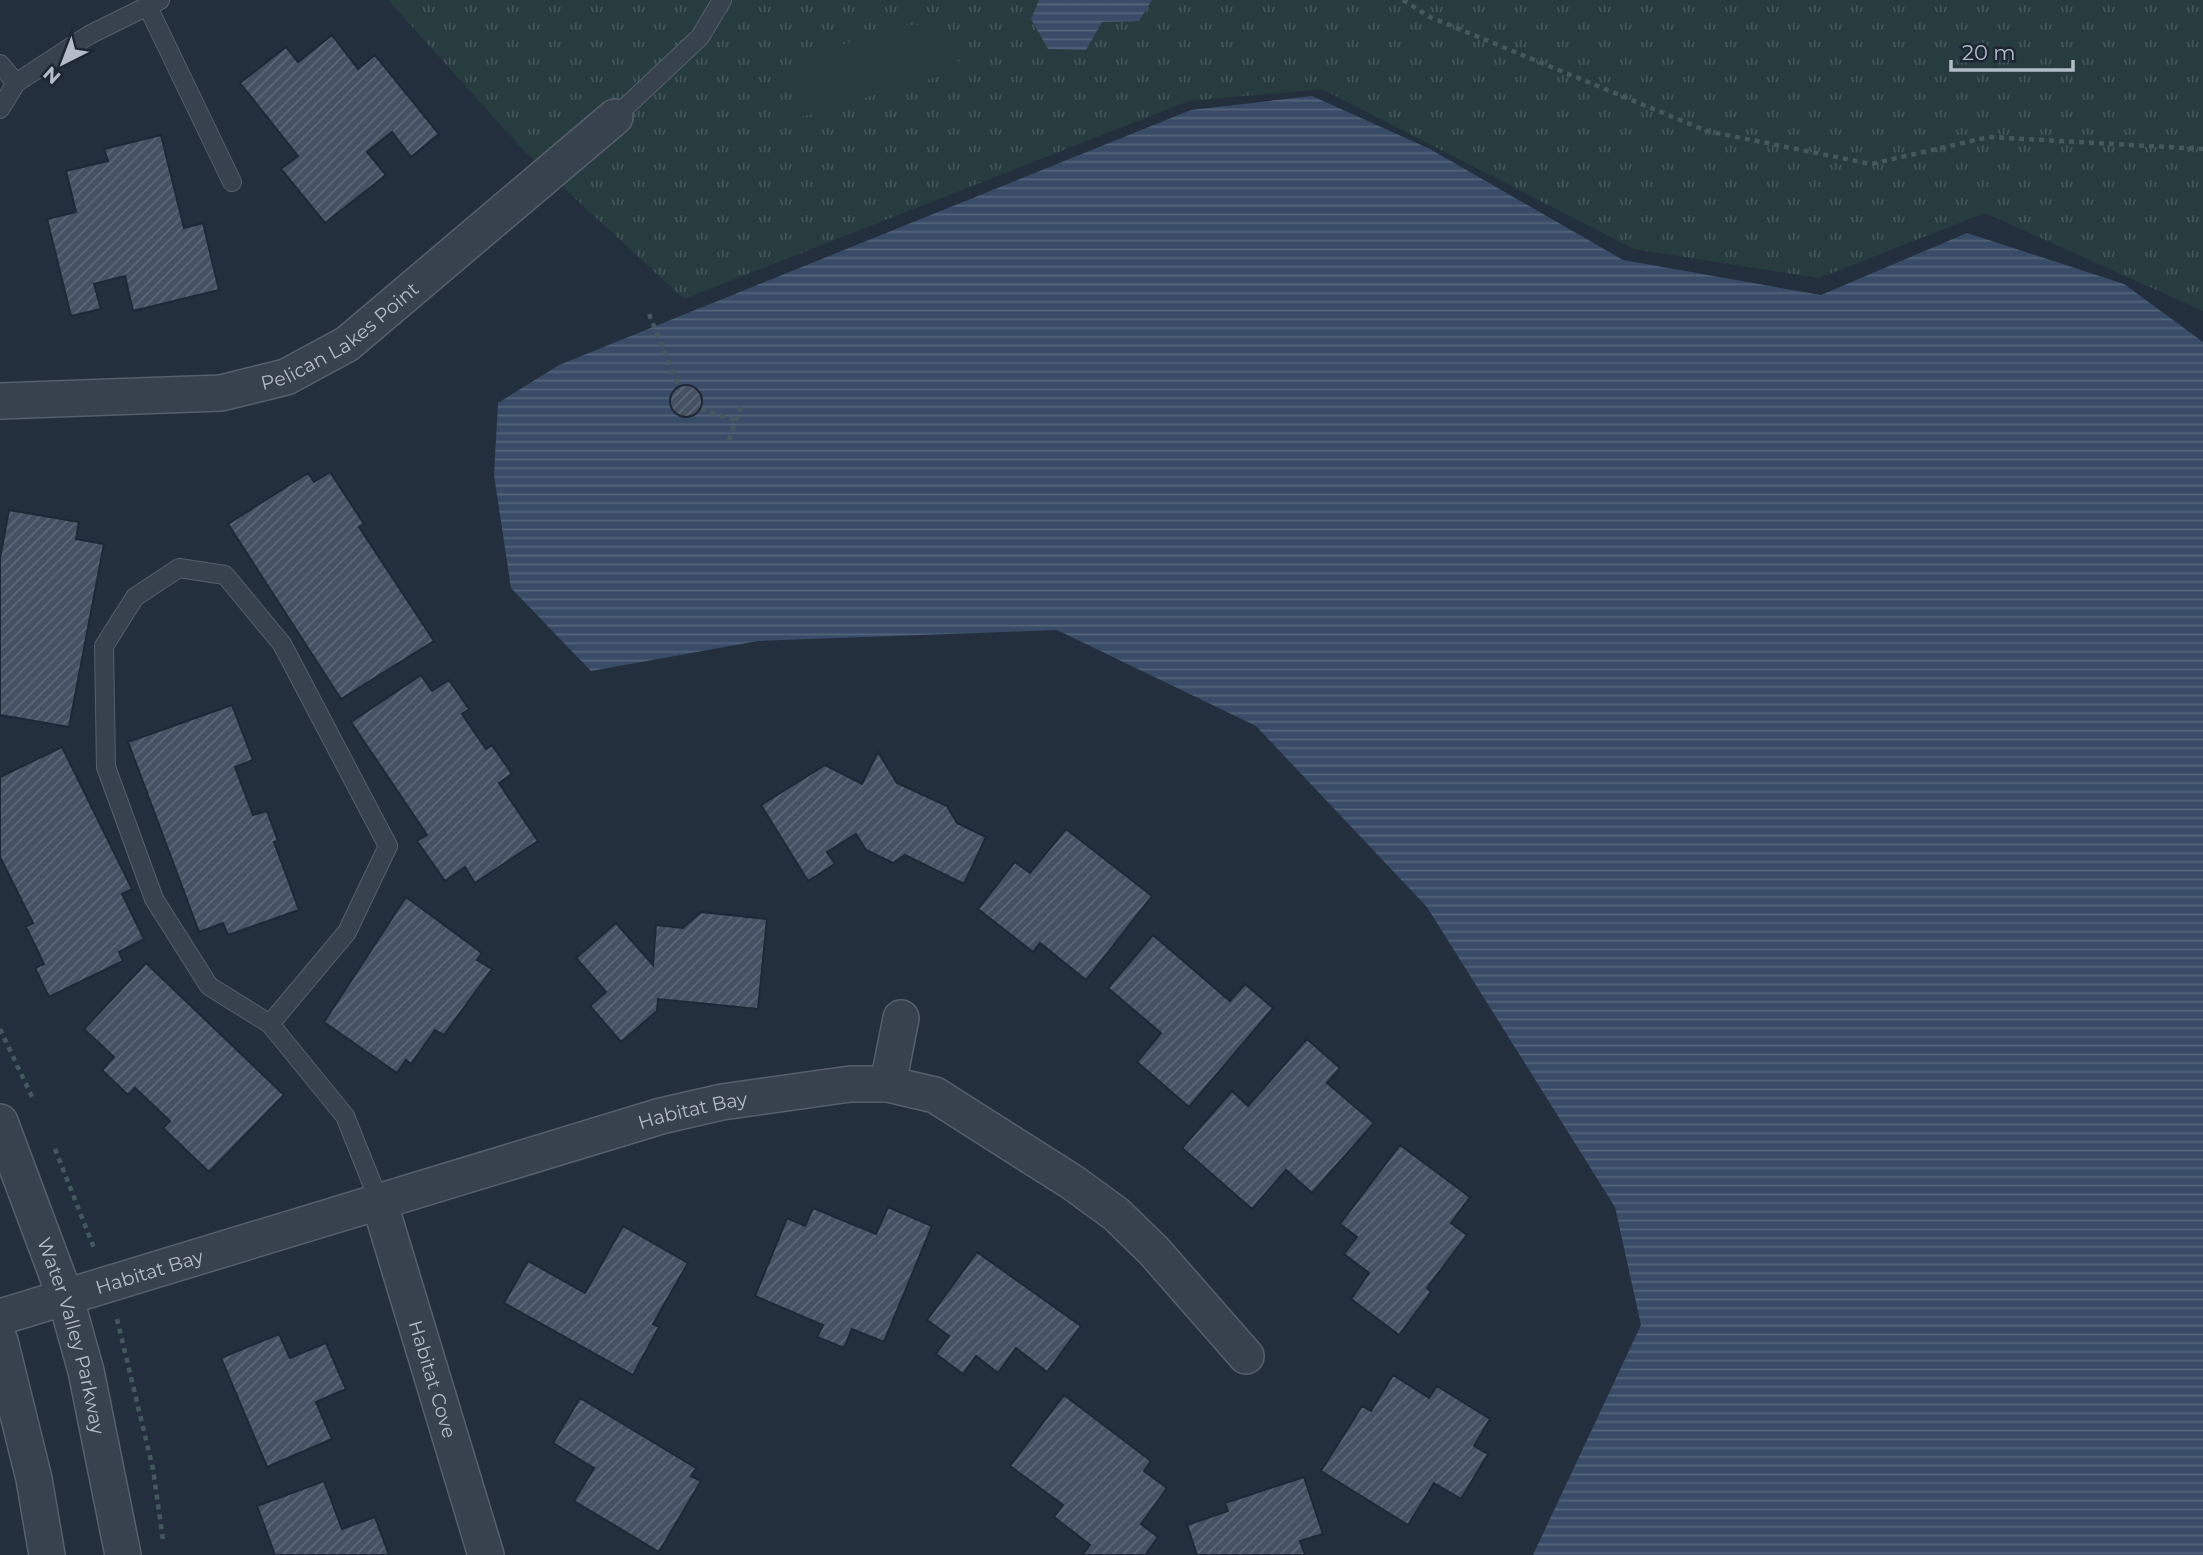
<svg xmlns="http://www.w3.org/2000/svg" width="2203" height="1555" viewBox="0 0 2203 1555" font-family="Montserrat,sans-serif">
  <style>
    .grass { fill: url(#grass-tufts) }
    .green { fill: #263c3f }
    .water { fill: url(#water-rules) }
    .building { fill: url(#building-hatch); stroke: #1f2835; stroke-width: 2 }
    .lines { fill: none; stroke-linecap: round; stroke-linejoin: round }
    .lane-casing { stroke: #565f6c; stroke-width: 20 }
    .street-casing { stroke: #565f6c; stroke-width: 38 }
    .path { stroke: #44595c; stroke-width: 4.5; stroke-dasharray: 5 5; stroke-linecap: butt }
    .lane { stroke: #38414e; stroke-width: 18 }
    .street { stroke: #38414e; stroke-width: 35 }
    .labels { text-anchor: middle; stroke-width: 7; stroke-linejoin: round; paint-order: stroke }
    .street-label { font-size: 19px; fill: #b4bcc9; stroke: #1d2633 }
  </style>
  <defs>
    <pattern id="grass-tufts" width="24" height="20" patternUnits="userSpaceOnUse" patternTransform="scale(1.75)"><rect width="24" height="20" fill="#263c3f"/><path d="M3 7l-1-3M5 7V3M7 7l1-3M15 17l-1-3M17 17v-4M19 17l1-3" fill="none" stroke="#435659"/></pattern>
    <pattern id="water-rules" width="6" height="5" patternUnits="userSpaceOnUse" patternTransform="scale(1.75)"><rect width="6" height="5" fill="#394c67"/><path d="M0 2.5h6" fill="none" stroke="#53647b"/></pattern>
    <pattern id="building-hatch" width="6" height="6" patternUnits="userSpaceOnUse" patternTransform="scale(1.75)"><rect width="6" height="6" fill="#455162"/><path d="M-1 1l2-2M0 6l6-6M5 7l2-2" fill="none" stroke="#5d6877"/></pattern>
  </defs>
  <rect width="100%" height="100%" fill="#242f3e"/>
  <path class="grass" d="M388,0H2203V311L1985,213L1819,278L1634,249L1322,89L1189,101L684,299L524,151Z"/>
  <path class="green" d="M909,25L938,26L960,64L955,71L801,117C798,109 792,99 793,91C797,49 876,34 909,25Z"/>
  <path class="water" d="M1039,0H1152L1139,21L1102,22L1086,50L1048,49L1031,19Z
    M1312,96L1430,149L1623,260L1821,295L1967,233L2124,284L2203,342V1555H1533L1641,1325L1615,1207L1427,907L1256,726L1057,630L758,641L591,671L511,588L494,475L498,403L559,365L1191,110Z"/>
  <path class="building" d="M332,35L358,69L375,55L439,134L411,157L392,132L367,152L386,175L325,223L281,169L298,156L240,83L286,47L298,62Z
    M161,135L184,228L203,223L219,290L133,311L125,276L94,284L101,309L71,316L47,219L76,212L66,171L108,161L104,149Z
    M670 401a16 16 0 1 1 32 0a16 16 0 1 1-32 0Z
    M330,472L364,524L359,527L434,641L341,699L228,524L308,473L314,482Z
    M9,510L79,522L76,539L104,544L69,727L0,715V558Z
    M421,675L432,691L449,680L469,709L462,714L486,749L492,745L512,774L499,783L538,841L475,883L465,867L445,881L417,841L427,835L351,722Z
    M232,705L253,760L235,767L253,815L267,811L278,841L274,842L299,910L228,935L223,923L199,932L128,742Z
    M62,747L132,889L122,894L144,939L119,952L123,961L49,997L35,968L44,964L26,927L33,923L0,857V777Z
    M878,752L897,783L947,806L957,823L986,837L964,884L905,855L893,863L866,850L856,834L827,852L835,864L808,881L761,805L825,765L862,784Z
    M1066,829L1152,896L1086,980L1040,943L1033,952L978,909L1015,862L1030,873Z
    M406,897L482,953L477,960L492,969L444,1035L435,1030L411,1064L406,1060L397,1073L324,1022Z
    M701,912L767,919L758,1009L658,999L657,1011L621,1042L590,1006L606,992L576,958L616,923L653,965L656,925L683,928Z
    M1153,935L1230,1001L1245,984L1273,1008L1189,1107L1137,1062L1161,1033L1108,988Z
    M146,963L284,1095L209,1172L163,1128L170,1121L135,1088L128,1095L102,1070L114,1057L84,1029Z
    M1307,1039L1340,1068L1327,1083L1374,1123L1312,1193L1286,1170L1252,1209L1182,1148L1232,1091L1248,1106Z
    M1400,1145L1470,1197L1451,1223L1467,1235L1427,1288L1431,1292L1399,1335L1351,1299L1369,1273L1344,1254L1357,1237L1340,1224Z
    M888,1207L932,1226L884,1342L852,1329L844,1348L817,1337L823,1325L755,1296L787,1218L805,1226L813,1208L876,1234Z
    M623,1226L688,1263L653,1324L659,1327L633,1375L504,1303L528,1261L585,1293Z
    M977,1252L1081,1326L1047,1372L1016,1348L998,1373L976,1356L963,1374L936,1354L949,1336L927,1320Z
    M279,1334L290,1358L326,1343L346,1389L316,1402L332,1439L267,1467L221,1358Z
    M1393,1375L1429,1398L1437,1386L1490,1419L1474,1446L1488,1454L1461,1499L1434,1483L1408,1525L1321,1471L1362,1406L1371,1411Z
    M1064,1395L1151,1461L1144,1471L1167,1488L1141,1524L1158,1537L1145,1555H1082L1090,1545L1054,1517L1063,1505L1010,1466Z
    M580,1398L696,1468L691,1476L701,1481L659,1552L574,1501L594,1468L553,1443Z
    M1304,1477L1323,1534L1300,1541L1305,1555H1197L1187,1525L1228,1511L1225,1503Z
    M324,1481L342,1529L375,1517L389,1555H275L257,1506Z"/>
  <g class="lines">
    <defs>
      <path id="lane" d="M147,5L232,182
        M0,64L16,83
        M0,109L16,83L89,35L160,0
        M615,117L700,37L722,0
        M270,1024L209,986L154,899L106,767L104,646L135,597L179,568L225,575L282,644L388,846L347,932L270,1024L345,1116L379,1201"/>
      <g id="street">
        <path id="s1" d="M0,401L221,393L286,377L347,344L615,117"/>
        <path d="M888,1084L901,1018"/>
        <path id="s2" d="M0,1122L65,1296L86,1371L123,1555"/>
        <path id="s3" d="M379,1201L486,1555"/>
        <path id="s4" d="M0,1317L661,1116L722,1102L850,1084H888L935,1095L1072,1182L1116,1214L1154,1251L1246,1356"/>
        <path d="M0,1341L34,1479L47,1555"/>
      </g>
    </defs>
    <use href="#lane" class="lane-casing"/>
    <use href="#street" class="street-casing"/>
    <path class="path" d="M1403,0L1430,17L1707,131L1871,164L1989,137L2203,149
      M649,314L679,387
      M701,409L736,421
      M729,440L742,404
      M0,1029L33,1099
      M55,1149L94,1248
      M117,1319L153,1469L163,1540"/>
    <use href="#lane" class="lane"/>
    <use href="#street" class="street"/>
  </g>
  <g class="labels">
    <g class="street-label">
      <text dy="7" stroke="none"><textPath href="#s1" startOffset="355">Pelican Lakes Point</textPath></text>
      <text dy="7" stroke="none"><textPath href="#s4" startOffset="723">Habitat Bay</textPath></text>
      <text dy="7" stroke="none"><textPath href="#s4" startOffset="156">Habitat Bay</textPath></text>
      <text dy="7" stroke="none"><textPath href="#s2" startOffset="226">Water Valley Parkway</textPath></text>
      <text dy="7" stroke="none"><textPath href="#s3" startOffset="186">Habitat Cove</textPath></text>
    </g>
  </g>
  <g transform="translate(63 63) rotate(222)" stroke="#1d2633" stroke-width="5" paint-order="stroke">
  <path d="M0-5L12 26L0 18L-12 26Z" fill="#b4bcc9"/>
  <text y="-10" font-size="19" font-weight="bold" text-anchor="middle" fill="#b4bcc9">N</text>
  </g>
  <path d="M1951 60v10h122v-10" fill="none" stroke="#b4bcc9" stroke-width="3.5"/>
  <text x="1962" y="60" font-size="21" fill="#b4bcc9" stroke="#1d2633" stroke-width="5" paint-order="stroke">20 m</text>
</svg>
